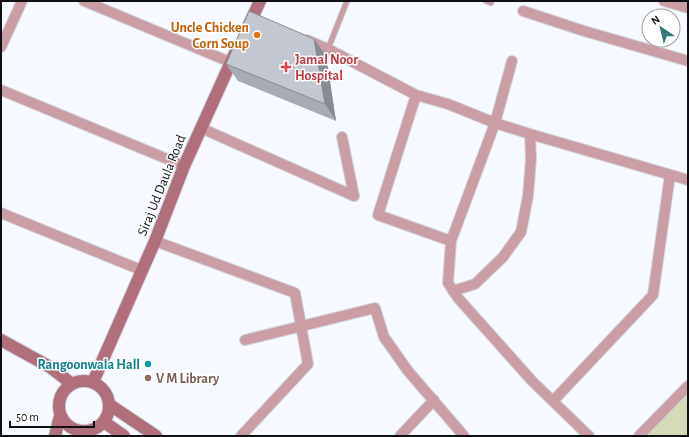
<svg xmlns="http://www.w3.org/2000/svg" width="689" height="437" viewBox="0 0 689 437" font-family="'Alegreya Sans',sans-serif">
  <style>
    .green { fill: #d5dbb9 }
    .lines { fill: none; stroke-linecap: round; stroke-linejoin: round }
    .lane-casing { stroke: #d1d4d9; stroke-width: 7 }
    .street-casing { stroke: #d1d4d9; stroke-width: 12 }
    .secondary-casing { stroke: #d1d4d9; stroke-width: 14 }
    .lane { stroke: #cb9da4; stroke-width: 5 }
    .street { stroke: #cb9da4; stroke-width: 10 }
    .secondary { stroke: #b16f7c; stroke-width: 12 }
    .wall { fill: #a8abb4 }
    .shaded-wall { fill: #888b92 }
    .building { fill: #c3c7d1; stroke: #888b92 }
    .food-dot { fill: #e8710a; stroke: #fff; stroke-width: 1.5 }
    .health-dot { fill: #e0444e; stroke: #fff; stroke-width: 1.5 }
    .culture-dot { fill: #0f9aa8; stroke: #fff; stroke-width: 1.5 }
    .education-dot { fill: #8d6e63; stroke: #fff; stroke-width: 1.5 }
    .labels { text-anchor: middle; stroke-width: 3; stroke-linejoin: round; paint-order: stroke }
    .food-label { font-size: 14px; font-weight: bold; fill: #c56008; stroke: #fff; text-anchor: end }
    .health-label { font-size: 14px; font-weight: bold; fill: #be3a42; stroke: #fff; text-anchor: start }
    .street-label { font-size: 14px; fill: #0e1013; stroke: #fff }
    .culture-label { font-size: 14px; font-weight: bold; fill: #0d838f; stroke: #fff; text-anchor: end }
    .education-label { font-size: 14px; font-weight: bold; fill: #785e54; stroke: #fff; text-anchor: start }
  </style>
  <rect width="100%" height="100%" fill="#f6f9ff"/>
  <path class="green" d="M688,386V436H638Z"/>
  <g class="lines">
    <defs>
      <path id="lane" d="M486,1L491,3
        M328,49L347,1"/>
      <path id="street" d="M84,1L230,62
        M664,1L688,8
        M523,11L584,31L688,61
        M307,40L328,49L416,95L448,104L495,123L530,134L688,180
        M1,47L22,1
        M512,61L495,123L451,241L448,283L458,298L533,382L589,436
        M1,90L184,166
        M416,95L378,215L451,241
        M201,128L354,196
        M342,137L354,196
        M1,213L141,270
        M155,241L295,293L308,364L241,436
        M453,291L475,284L503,257L521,232L528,196L531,159L530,134
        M245,340L375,308L384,337L408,371L464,436
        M553,401L653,295L670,175
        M400,436L434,400
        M639,436L688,386"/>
      <path id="secondary" d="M248,27L260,1
        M1,340L50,367L72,384
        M59 406a25 25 0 1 1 50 0a25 25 0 1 1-50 0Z
        M93,382L155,241L184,166L235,53
        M110,405L156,436
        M104,422L124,436
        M55,436L60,416"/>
    </defs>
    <use href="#lane" class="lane-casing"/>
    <use href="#street" class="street-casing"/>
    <use href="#secondary" class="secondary-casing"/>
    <use href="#lane" class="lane"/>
    <use href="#street" class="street"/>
    <use href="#secondary" class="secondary"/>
  </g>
  <path class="wall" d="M314,39L326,56L336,121L238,81L226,64Z"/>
  <path class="shaded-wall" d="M314,39L326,56L336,121L325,104Z"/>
  <path class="building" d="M249,11L314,39L325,104L226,64Z"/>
  <circle class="food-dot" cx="257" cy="35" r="4"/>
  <path class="health-dot" d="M284 61h4v4h4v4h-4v4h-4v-4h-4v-4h4z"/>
  <circle class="culture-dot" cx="148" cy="364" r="4"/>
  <circle class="education-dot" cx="148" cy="378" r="4"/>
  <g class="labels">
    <g class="food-label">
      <text x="249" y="32">Uncle Chicken<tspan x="249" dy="16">Corn Soup</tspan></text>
    </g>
    <g class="health-label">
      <text x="295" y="64">Jamal Noor<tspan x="295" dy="16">Hospital</tspan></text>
    </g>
    <g class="street-label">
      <text transform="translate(161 185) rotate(-68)" y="5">Siraj Ud Daula Road</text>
    </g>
    <g class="culture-label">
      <text x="140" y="369">Rangoonwala Hall</text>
    </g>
    <g class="education-label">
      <text x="156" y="383">V M Library</text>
    </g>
  </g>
  <rect width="689" height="437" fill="none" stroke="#0e1013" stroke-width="4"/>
  <g transform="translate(661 28) rotate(325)"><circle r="19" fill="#ffffff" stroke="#9f9fa1"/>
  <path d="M0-3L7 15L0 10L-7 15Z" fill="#327a74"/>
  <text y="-6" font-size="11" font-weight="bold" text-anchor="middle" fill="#0e1013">N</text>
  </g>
  <path d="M10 421v6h84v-6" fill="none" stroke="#0e1013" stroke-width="2"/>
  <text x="16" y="421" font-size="12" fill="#0e1013" stroke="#ffffff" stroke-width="3" paint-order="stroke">50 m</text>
</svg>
